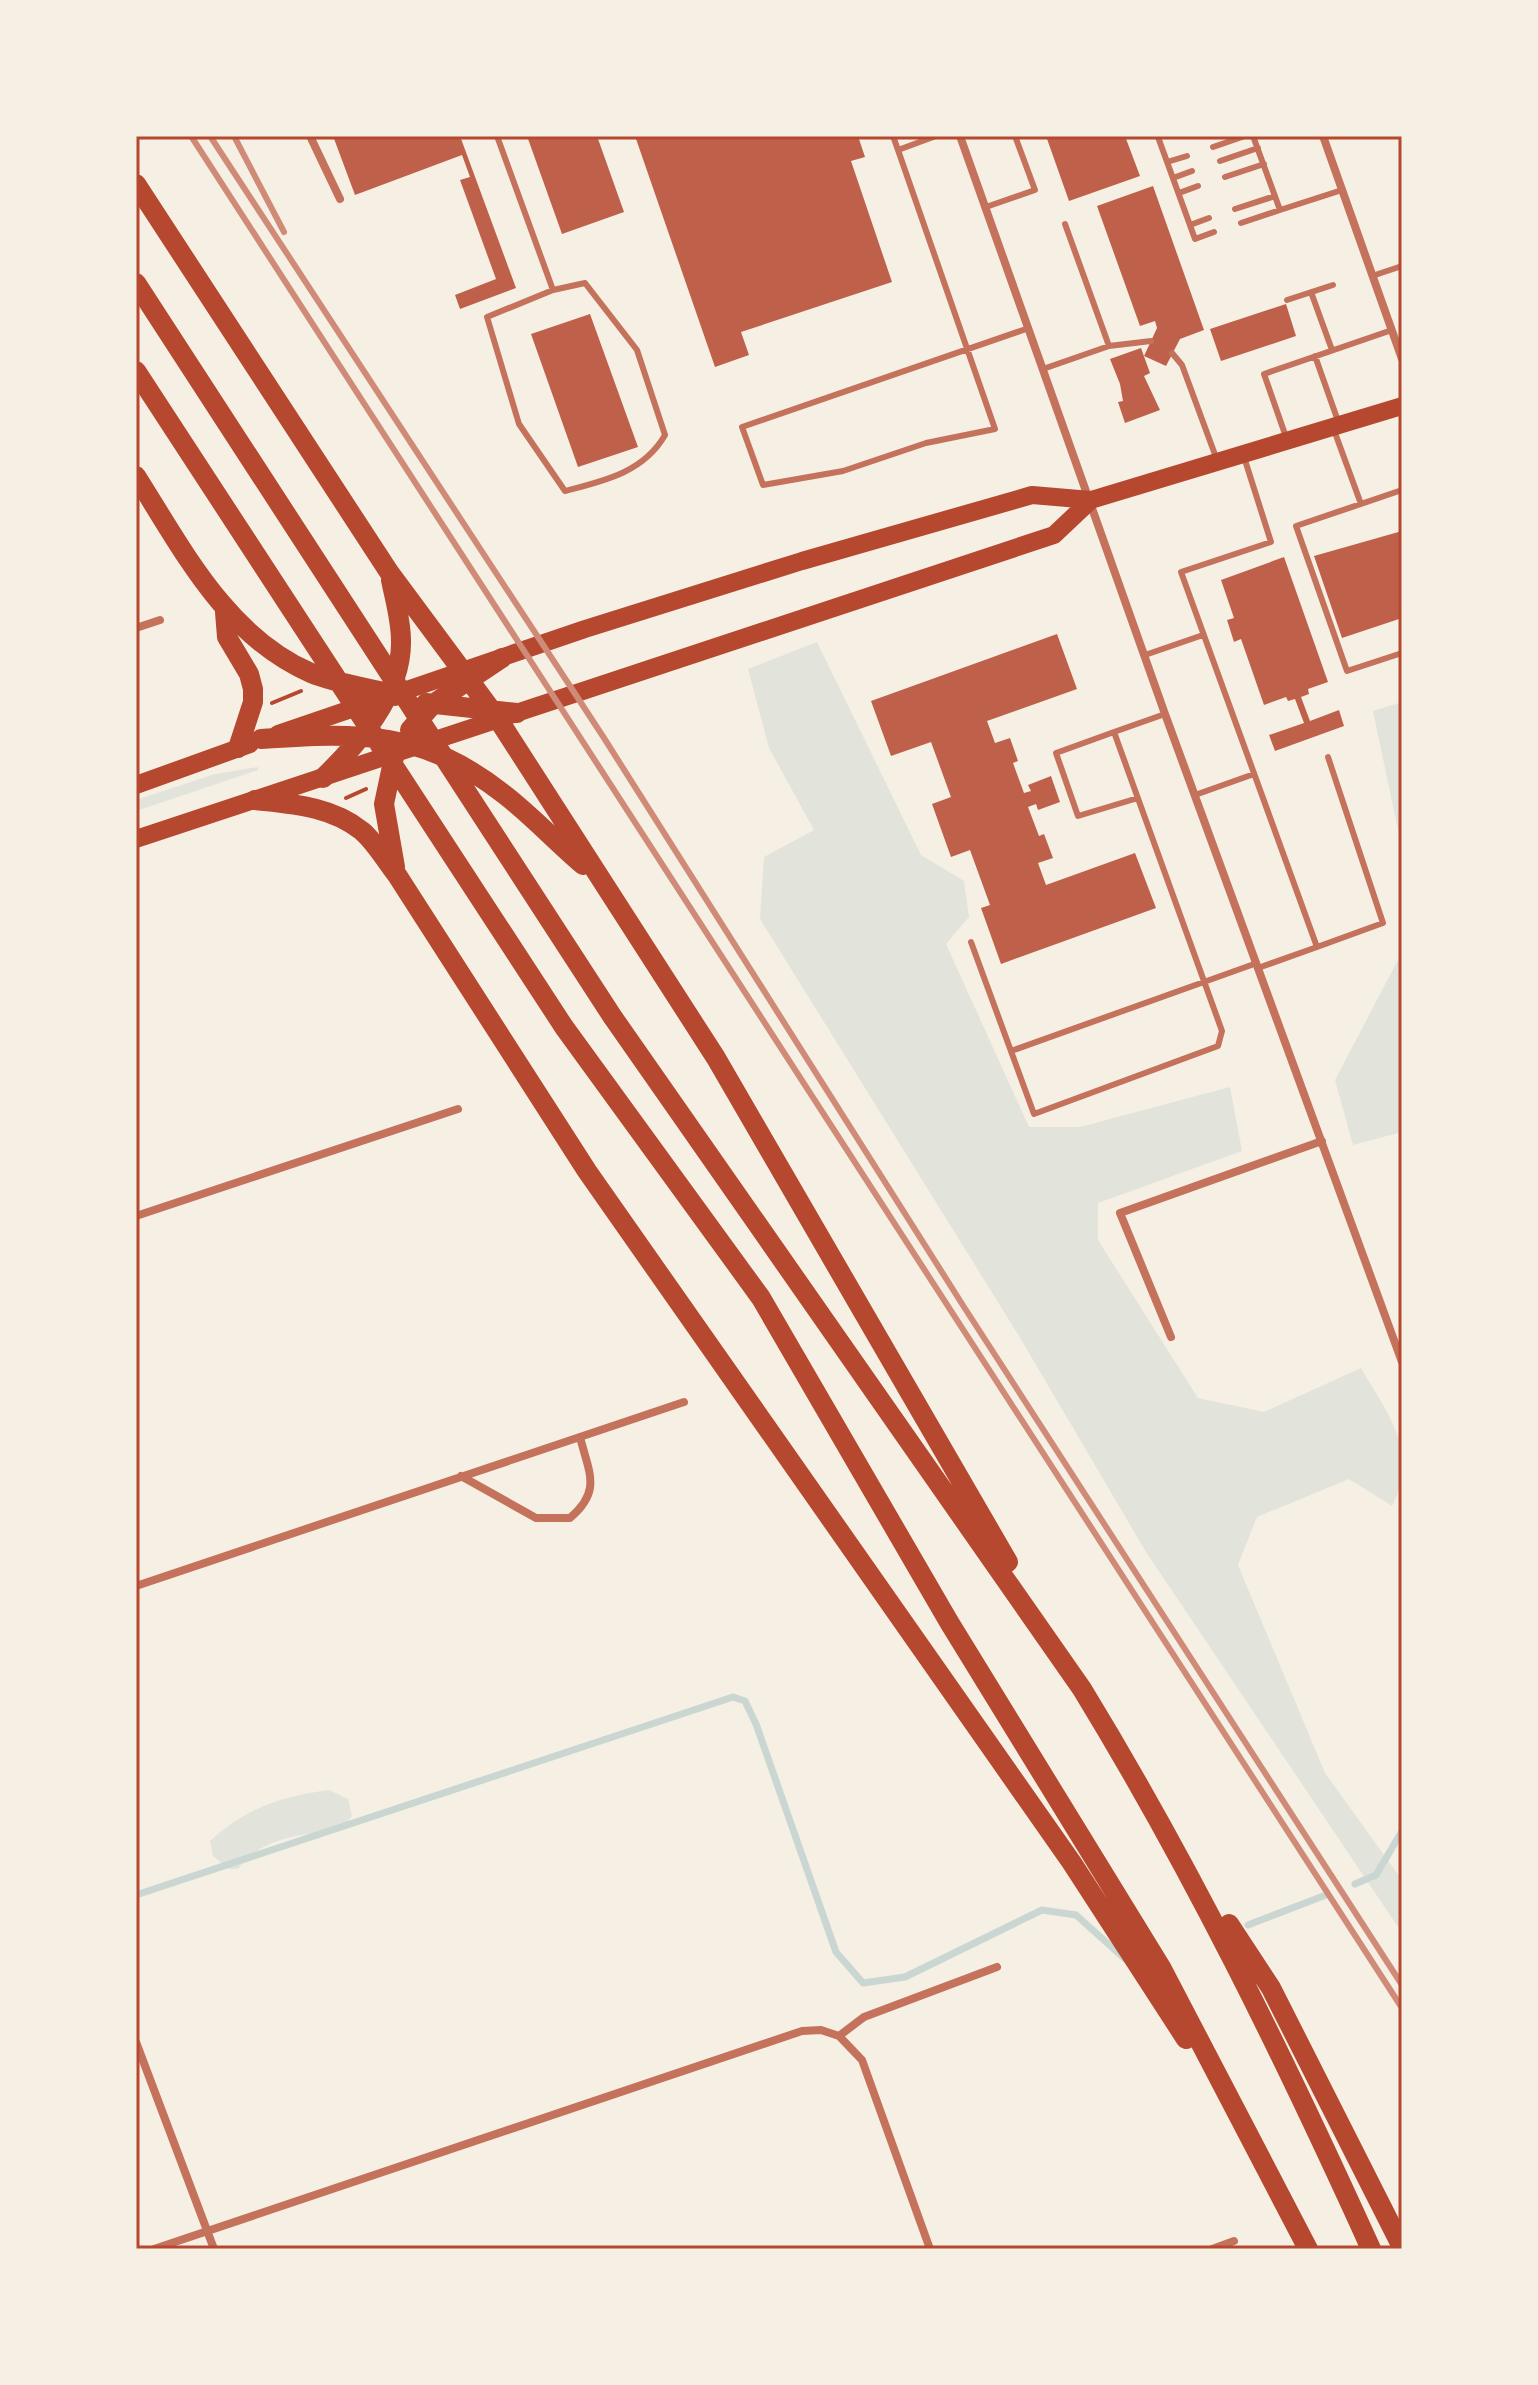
<svg xmlns="http://www.w3.org/2000/svg" width="1538" height="2385" viewBox="0 0 1538 2385" font-family="Montserrat,sans-serif">
  <style>
    .green { fill: #e2e4dc }
    .lines { fill: none; stroke-linecap: round; stroke-linejoin: round }
    .stream { stroke: #c9d6d2; stroke-width: 7 }
    .building { fill: #bf614a }
    .path { stroke: #b5482f; stroke-width: 4 }
    .service { stroke: #c5725c; stroke-width: 6 }
    .minor { stroke: #c5725c; stroke-width: 8 }
    .primary { stroke: #b5482f; stroke-width: 18 }
    .trunk { stroke: #b5482f; stroke-width: 20 }
    .motorway { stroke: #b5482f; stroke-width: 22 }
    .rail { stroke: #cf8b77; stroke-width: 6 }
    .neatline { fill: none; stroke: #b5482f; stroke-width: 3 }
  </style>
  <rect width="100%" height="100%" fill="#f6efe4"/>
  <path class="green" d="M817,642L921,855L964,881L969,917L946,944L1029,1127H1080L1230,1087L1242,1151L1098,1203V1240L1198,1398L1264,1412L1361,1368C1388,1415 1420,1451 1392,1506L1349,1479L1257,1517L1238,1565L1325,1773L1402,1880V1933L1146,1552L1019,1336L760,919L764,857L814,830L769,748L748,669Z
    M1402,702V849L1373,711Z
    M258,767V770L136,811V800L215,774Z
    M1402,952V1132L1353,1145L1335,1080Z
    M329,1790L348,1799L352,1816L341,1830C305,1834 262,1836 238,1869H229L213,1856L210,1841C245,1808 283,1796 329,1790Z"/>
  <g class="lines">
    <path class="stream" d="M1355,1884L1376,1875L1402,1831
      M136,1895L733,1697L745,1701L756,1724L836,1952L863,1983L905,1977L1042,1910L1076,1915L1125,1959
      M1248,1925L1326,1895"/>
  </g>
  <path class="building" d="M333,136H460L516,288L460,309L455,295L496,279L460,180L470,177L462,155L355,195Z
    M527,136H597L624,212L562,234Z
    M635,136H858L865,157L851,161L892,282L741,332L749,355L715,367Z
    M1046,136H1125L1140,176L1069,201Z
    M1153,186L1204,330L1180,339L1166,366L1144,356L1157,328L1155,321L1140,326L1097,206Z
    M1286,304L1296,336L1221,361L1210,329Z
    M590,314L638,447L578,467L531,334Z
    M1141,348L1150,373L1144,376L1160,410L1125,423L1118,402L1123,401L1120,384L1110,359Z
    M1402,531V618L1342,638L1314,556Z
    M1284,557L1328,682L1308,689L1309,694L1301,697L1310,721L1339,710L1344,726L1275,751L1269,735L1304,723L1295,699L1288,701L1286,697L1264,705L1241,639L1234,642L1227,620L1234,618L1221,580Z
    M1057,634L1077,689L987,721L995,743L1010,738L1018,761L1013,763L1024,793L1031,791L1028,785L1051,776L1060,802L1038,810L1036,804L1028,807L1039,836L1044,834L1053,858L1038,863L1046,885L1135,853L1156,908L1001,964L981,908L990,905L970,850L951,857L932,804L951,797L931,742L891,756L871,701Z"/>
  <g class="lines">
    <path class="path" d="M272,703L301,691
      M346,798L366,789"/>
    <path class="service" d="M497,136L553,290
      M893,136L898,150L995,429L926,443L843,471L763,485L742,427L1029,328
      M1161,136L1158,137L1195,239L1214,232
      M1253,136L1280,210L1342,190
      M1213,147L1245,136
      M898,150L936,136
      M1220,161L1258,148
      M1167,162L1187,156
      M1225,177L1264,164
      M1173,178L1192,171
      M1179,193L1198,186
      M986,207L1035,190L1015,136
      M1235,209L1275,196
      M1241,223L1280,210
      M1190,225L1209,218
      M1372,276L1402,266
      M585,283L637,350L665,435C644,472 604,481 565,491L519,424L487,317L553,290Z
      M1311,292L1332,350
      M1287,300L1333,285
      M1109,346L1151,341
      M1172,353L1182,365L1217,460
      M1315,356L1338,421
      M1043,369L1109,346L1065,224
      M1334,430L1361,504
      M1286,437L1264,374L1392,330
      M1244,457L1271,542L1181,572L1317,947L1258,968
      M1402,490L1296,526L1347,671L1402,653
      M1145,655L1203,635
      M1114,732L1056,753L1078,816L1138,798
      M1195,795L1254,774
      M971,942L1034,1114L1218,1046L1222,1031L1114,732L1165,714
      M1317,947L1383,923L1328,757
      M1011,1051L1257,963"/>
    <path class="minor" d="M310,136L340,199
      M960,136L1165,714L1402,1362
      M1323,136L1402,359
      M136,628L160,620
      M136,1216L458,1109
      M1171,1337L1120,1213L1322,1141
      M461,1476L536,1518H570C602,1491 589,1473 580,1437
      M136,1586L684,1402
      M839,2036L862,2060L930,2249
      M136,2042L214,2249
      M154,2249L802,2031L821,2030L839,2036L864,2017L997,1967
      M1212,2249L1234,2241"/>
    <path class="primary" d="M278,734L585,629L802,561L1032,495L1091,500L1402,406
      M136,785L250,744
      M136,839L1054,535L1091,500"/>
    <path class="trunk" d="M136,184L389,572L498,719L716,1058L1008,1562
      M136,283L612,1016L1082,1689C1192,1869 1284,2057 1371,2249
      M136,371L564,1027L761,1298L949,1622L1162,1969L1308,2249
      M136,476C183,550 226,636 311,673C335,683 363,687 388,693
      M225,612L227,637L249,674L253,689V702L238,748
      M426,703L517,713
      M410,730L433,704L502,658
      M261,739C359,732 423,730 505,795C532,816 556,842 583,865
      M394,757L384,804L395,867
      M323,778C358,744 402,694 401,641C401,620 395,600 391,580
      M255,800C292,804 331,806 362,831C375,842 386,861 397,875L587,1171L1072,1863L1186,2039
      M1229,1924L1271,1988L1402,2247"/>
    <path class="motorway" d="M388,693L395,695"/>
    <path class="rail" d="M191,136L1402,2008
      M210,136L604,738L964,1307L1402,1985
      M234,136L284,232"/>
  </g>
  <rect width="1538" height="2385" fill="none" stroke="#f6efe4" stroke-width="276"/>
  <rect x="138" y="138" width="1262" height="2109" class="neatline"/>
</svg>
